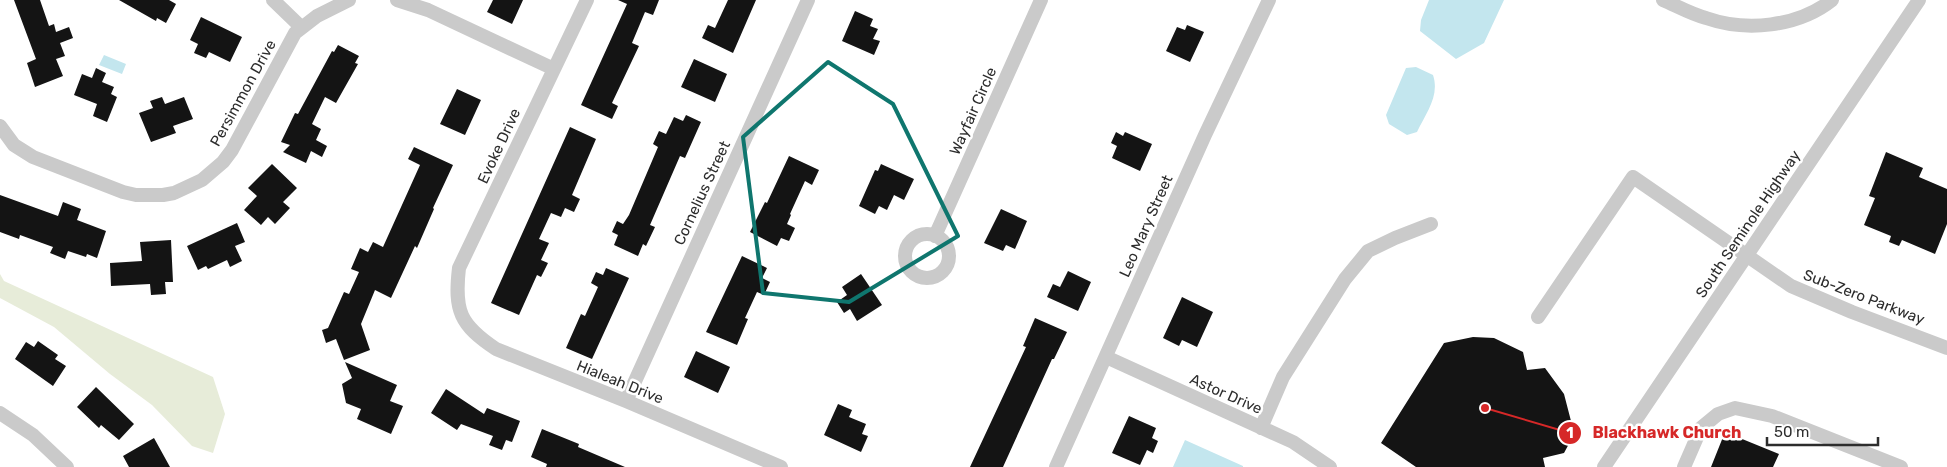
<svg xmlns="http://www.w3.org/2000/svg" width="1947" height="467" viewBox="0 0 1947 467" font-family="Rubik,sans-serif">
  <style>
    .green { fill: #e7ecd9 }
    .water { fill: #c3e6ee }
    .building { fill: #141414 }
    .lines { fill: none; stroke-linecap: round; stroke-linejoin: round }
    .minor { stroke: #cacaca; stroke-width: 14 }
    .marked { fill: none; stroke: #0f766e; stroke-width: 4; stroke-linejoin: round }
    .labels { text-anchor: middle; stroke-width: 5; stroke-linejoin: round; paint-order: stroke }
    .street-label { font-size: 15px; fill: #2d2d2d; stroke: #fff }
    .leader { fill: none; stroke: #d62828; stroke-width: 2 }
    .callout-dot { fill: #d62828; stroke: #fff; stroke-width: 2 }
    .mark-label { font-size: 15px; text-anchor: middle; font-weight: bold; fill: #fff }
    .callout-label { font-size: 16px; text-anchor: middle; font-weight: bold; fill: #d62828; stroke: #fff; stroke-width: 5; stroke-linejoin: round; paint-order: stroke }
  </style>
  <rect width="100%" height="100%" fill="#fff"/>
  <path class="green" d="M0,274L4,281L213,377L225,414L213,453L192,446L152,405L110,374L54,327L0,298Z"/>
  <path class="water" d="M1429,0H1504L1484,43L1456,59L1420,31L1421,20Z
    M104,55L126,64L122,74L99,65Z
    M1416,67L1433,75C1440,96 1426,113 1417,132L1407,135L1389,124L1386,115L1406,68Z
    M1185,440L1243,466V467H1173Z"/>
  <path class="building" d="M14,0H40L49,26L54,24L56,32L69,27L73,38L60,43L65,56L56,59L63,76L35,87L27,63L36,59Z
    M119,0H169L176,4L166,23L157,18L156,21Z
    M493,0H523L512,24L487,12Z
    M618,0H659L653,15L645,12L632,43L639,46L612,103L618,106L612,119L581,105L627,4Z
    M728,0H756L733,53L702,38L708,25L715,28Z
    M855,11L873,19L870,26L878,29L873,39L880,41L874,55L842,41Z
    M201,17L242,37L230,62L209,52L206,58L194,53L198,44L190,40Z
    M1187,25L1204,32L1190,62L1166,51L1177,27L1185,30Z
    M338,45L359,56L355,63L358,64L336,103L325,97L312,124L321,129L316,140L327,146L322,157L311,151L306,163L283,152L290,145L281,142L295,113L298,114L332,51L334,52Z
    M694,59L727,74L715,102L681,87Z
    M96,68L106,73L102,82L114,87L111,94L117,97L107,122L93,116L97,104L74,95L82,74L92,78Z
    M457,89L481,100L465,135L440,124Z
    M162,97L165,104L184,97L193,119L173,126L176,133L151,142L139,113L153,108L150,101Z
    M686,115L701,122L685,158L680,156L650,225L655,227L646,246L643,244L638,256L614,245L618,235L612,232L617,221L623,224L629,215L658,147L653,144L659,131L666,134L674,117L683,121Z
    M570,127L596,139L572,195L580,199L574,212L565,208L561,217L551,213L539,239L549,243L541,260L548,263L541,277L537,275L519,315L491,303Z
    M1116,132L1123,136L1125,132L1152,144L1140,171L1112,158L1117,146L1111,143Z
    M414,147L453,165L433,208L434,209L417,248L415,246L391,298L375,290L361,324L370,350L344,360L336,339L326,343L322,330L328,328L344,292L349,294L359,272L351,269L360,248L368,252L373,242L383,247L420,165L408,159Z
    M1886,152L1923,168L1919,177L1947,189V224L1935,254L1902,240L1899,246L1889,242L1891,236L1864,225L1875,198L1869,196Z
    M789,156L819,170L812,185L805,181L790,214L791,215L787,224L795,228L789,241L781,238L777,246L750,232L765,202L767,203Z
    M272,164L297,188L283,202L290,208L275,224L268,217L261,225L244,210L257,196L248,188Z
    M881,164L914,179L904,200L894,195L887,210L879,206L875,214L859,206L875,170L878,171Z
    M0,195L58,216L63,202L81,209L77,220L106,231L97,258L87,254L86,257L68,251L65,259L50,253L53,247L20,235L19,239L0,232Z
    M1001,209L1027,221L1015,249L1006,245L1003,251L984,243Z
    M237,223L245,242L235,246L242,261L230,267L227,260L208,269L206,266L198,270L187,246Z
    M171,240L173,282H165L166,294L151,295L150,284L111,286L110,263L142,261L140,242Z
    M742,256L767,268L762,278L770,282L764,295L757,292L745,318L748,319L737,345L706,332Z
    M606,268L629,278L592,359L566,348L581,314L585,316L598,287L591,283L596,272L603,275Z
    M1068,271L1091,282L1078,311L1047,297L1053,284L1060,287Z
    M861,274L882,305L857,321L850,309L844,313L837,302L847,295L842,287Z
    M1182,297L1213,312L1197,347L1182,340L1179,346L1163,338Z
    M1035,318L1067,332L1054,359H1052L1003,467H970L1026,347L1023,346Z
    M1473,337L1494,338L1523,352L1527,370L1545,368L1564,394L1571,421V440L1564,453L1543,458L1545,467H1416L1381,443L1444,343Z
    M38,341L58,355L55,359L66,366L53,386L15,359L26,342L34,347Z
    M696,351L730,367L718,393L684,377Z
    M345,362L397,385L390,401L403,406L391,434L357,419L361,409L346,403L342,384L352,378Z
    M96,387L134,424L119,440L101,425L99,428L77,407Z
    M446,389L484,414L487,408L520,421L512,442L506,440L502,450L489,445L493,436L461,424L457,430L431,413Z
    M838,404L852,410L849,417L866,424L862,434L868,436L861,452L824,435Z
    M1129,416L1156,428L1152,438L1158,441L1153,453L1147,450L1140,465L1112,453Z
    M542,429L579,444L578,447L625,467H546L547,464L531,457Z
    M1725,432L1779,454L1773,467H1711Z
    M154,438L170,467H129L123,456Z"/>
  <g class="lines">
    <path class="minor" d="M273,0L301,27
      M397,0L428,10L554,69
      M587,0L459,268C454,311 460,325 496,349L626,401L781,467
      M1663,0C1677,6 1691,14 1706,18C1746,32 1798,27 1832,0
      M0,126L14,145L33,157L123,192L136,195H163L174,193L202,180L223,162L232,150L295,33L317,16L349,0
      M905 256a22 22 0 1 1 44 0a22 22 0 1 1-44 0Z
      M935,236L1041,0
      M1538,317L1633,177L1791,286L1852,312L1947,348
      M1106,357L1293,442L1330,467
      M626,401L808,0
      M0,413L33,435L67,467
      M1261,428L1283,377L1345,279L1368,251L1395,238L1431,224
      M1056,467L1205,135L1269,0
      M1604,467L1919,0
      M1684,467L1701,428L1718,414L1735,408L1772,416L1901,467"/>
  </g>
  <path class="marked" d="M828,62L893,104L958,236L849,302L763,293L743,137Z"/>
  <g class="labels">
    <g class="street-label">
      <text transform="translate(243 93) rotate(-61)" y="5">Persimmon Drive</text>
      <text transform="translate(973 111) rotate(-66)" y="5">Wayfair Circle</text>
      <text transform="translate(499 146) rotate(-65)" y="5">Evoke Drive</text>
      <text transform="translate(702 193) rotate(-65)" y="5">Cornelius Street</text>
      <text transform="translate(1748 224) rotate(-56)" y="5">South Seminole Highway</text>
      <text transform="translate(1146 226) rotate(-66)" y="5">Leo Mary Street</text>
      <text transform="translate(1864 297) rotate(21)" y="5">Sub-Zero Parkway</text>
      <text transform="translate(620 382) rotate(22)" y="5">Hialeah Drive</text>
      <text transform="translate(1226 394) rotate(24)" y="5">Astor Drive</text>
    </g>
  </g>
  <path class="leader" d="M1485 408L1570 433"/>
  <g class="callout-dot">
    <circle cx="1485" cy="408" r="5"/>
    <circle cx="1570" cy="433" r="12"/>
  </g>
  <g class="mark-label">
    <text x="1570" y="438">1</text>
  </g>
  <g class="callout-label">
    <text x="1667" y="438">Blackhawk Church</text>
  </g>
  <path d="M1767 437v8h111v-8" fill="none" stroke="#2d2d2d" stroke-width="2.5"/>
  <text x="1774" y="437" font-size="15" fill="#2d2d2d" stroke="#ffffff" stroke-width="4" paint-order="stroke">50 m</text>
</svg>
